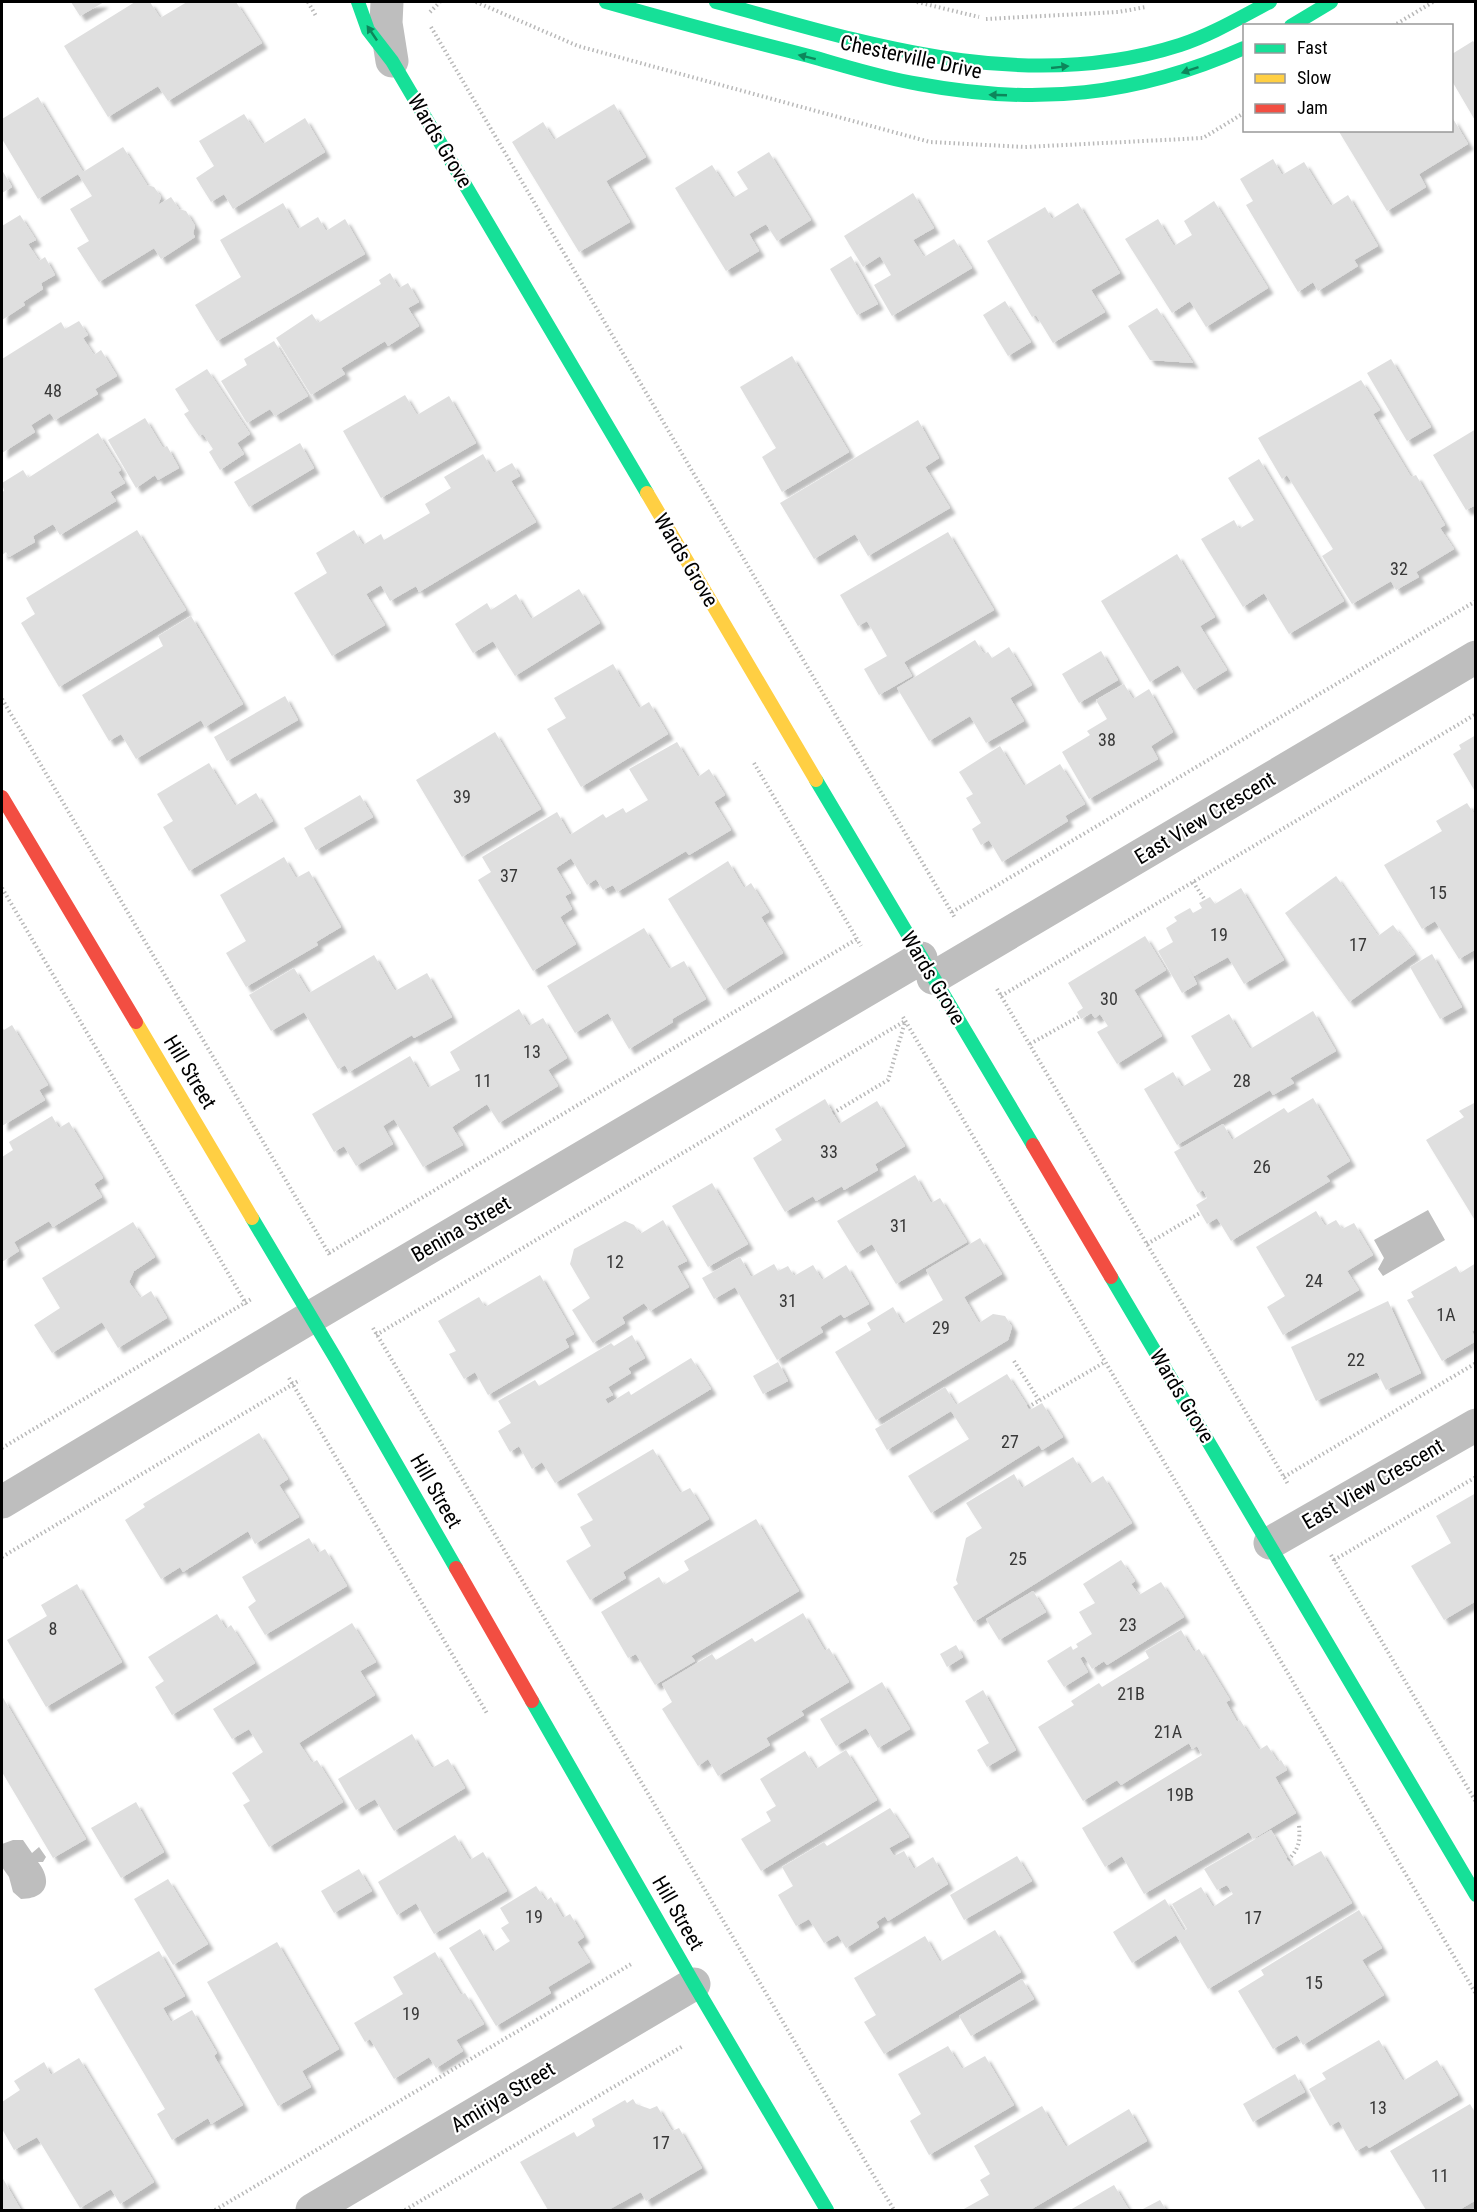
<svg xmlns="http://www.w3.org/2000/svg" width="1477" height="2212" viewBox="0 0 1477 2212" font-family="'Roboto Condensed',sans-serif">
  <style>
    .water { fill: #bebebe }
    .building { fill: #dfdfdf; filter: url(#shadow) }
    .lines { fill: none; stroke-linecap: round; stroke-linejoin: round }
    .path { stroke: #b9b9b9; stroke-width: 4; stroke-dasharray: 1.5 3; stroke-linecap: butt }
    .street { stroke: #bebebe; stroke-width: 33 }
    .fast { stroke: #16e098; stroke-width: 14 }
    .slow { stroke: #ffcf43; stroke-width: 14 }
    .jam { stroke: #f24e42; stroke-width: 14 }
    .oneway { fill: #0d865b }
    .labels { text-anchor: middle; stroke-width: 4.5; stroke-linejoin: round; paint-order: stroke }
    .number-label { font-size: 18px; fill: #383838 }
    .street-label { font-size: 21px; fill: #000; stroke: #fff }
  </style>
  <defs>
    <filter id="shadow"><feDropShadow dx="5.5" dy="5.5" stdDeviation="1.5" flood-color="#0004"/></filter>
  </defs>
  <rect width="100%" height="100%" fill="#fff"/>
  <path class="water" d="M1428,1210L1445,1240L1383,1276L1378,1269L1384,1258L1374,1240Z
    M13,1840H23L32,1853L39,1847L46,1857L43,1862H38C53,1881 47,1899 21,1899L13,1892L9,1877L2,1867V1844Z"/>
  <path class="building" d="M71,2H104L80,16Z
    M135,2H150L160,18L187,2H236L262,43L168,101L158,86L108,117L64,46Z
    M1473,41L1476,45V122L1452,81V54Z
    M38,97L83,172L123,147L147,185L154,187L161,197L158,205L171,197L179,209L186,211L195,226L193,233L195,237L161,259L154,248L99,282L77,248L89,241L70,209L92,196L78,174L38,199L2,139V119Z
    M614,104L646,157L606,181L630,222L579,252L512,142L543,122L554,140Z
    M244,114L263,144L305,118L325,152L233,209L224,194L211,202L196,178L214,166L199,141Z
    M1452,117L1468,144L1419,174L1426,187L1387,211L1338,130H1452Z
    M769,152L811,220L777,241L766,224L749,234L759,251L726,271L675,188L712,165L733,198L748,189L737,172Z
    M1273,159L1282,175L1304,162L1331,206L1348,195L1378,246L1354,260L1358,266L1318,291L1313,282L1298,292L1246,205L1253,201L1240,179Z
    M2,170L12,187L2,193Z
    M913,193L934,228L913,240L924,257L954,239L972,268L892,316L874,285L891,275L880,256L863,267L844,236Z
    M1214,201L1268,288L1206,327L1190,301L1172,313L1125,239L1158,219L1174,246L1192,235L1184,221Z
    M283,203L298,229L318,217L326,231L345,219L365,254L217,341L195,305L241,277L220,240Z
    M1078,203L1120,273L1091,290L1105,312L1053,343L1036,315L1032,317L987,241L1045,207L1052,219Z
    M20,215L36,240L28,244L39,261L45,257L55,275L41,283L43,289L23,302L25,305L2,320V226Z
    M851,256L878,304L857,315L830,269Z
    M390,273L399,288L408,283L419,302L408,308L419,326L388,346L385,341L341,368L345,374L311,395L276,338L312,314L318,323L381,284L379,280Z
    M1005,301L1031,342L1008,356L983,315Z
    M1157,308L1193,363L1150,360L1128,326Z
    M79,321L88,335L83,338L94,355L101,350L117,376L95,389L98,394L55,420L50,413L31,425L35,432L2,453V359L61,322L65,329Z
    M274,341L308,396L275,416L270,409L247,423L221,381L247,365L244,359Z
    M792,356L849,452L782,492L762,457L776,448L740,387Z
    M1391,359L1431,427L1407,441L1367,373Z
    M207,369L250,434L237,443L244,454L220,470L209,452L213,449L203,434L199,436L184,414L189,411L175,389Z
    M1361,380L1380,410L1373,414L1411,477L1416,475L1445,525L1440,528L1454,549L1416,572L1419,577L1396,590L1391,581L1352,604L1322,556L1333,549L1287,475L1282,479L1258,438Z
    M405,395L417,415L449,396L476,443L381,498L343,431Z
    M145,418L163,448L167,446L179,468L158,480L155,475L136,488L108,440Z
    M918,420L939,458L925,467L950,508L868,556L855,534L814,559L780,503Z
    M1476,429V505L1466,510L1433,455Z
    M98,433L121,470L118,472L125,483L110,492L116,501L60,535L53,524L33,536L35,542L9,557L6,552L2,555V492L4,491L2,483L23,470L28,478Z
    M300,443L314,468L249,507L234,482Z
    M483,454L494,473L512,463L520,476L511,481L536,522L419,592L416,586L390,601L381,585L366,594L385,625L332,656L294,593L327,573L316,553L354,530L363,545L381,534L384,540L430,513L425,504L451,488L444,477Z
    M1259,459L1344,601L1289,634L1264,593L1243,607L1201,539L1234,520L1239,529L1254,520L1228,478Z
    M137,530L186,610L59,687L21,623L35,614L26,598Z
    M948,532L994,610L904,662L912,676L879,695L864,669L887,656L867,621L858,626L840,595Z
    M1177,554L1215,617L1200,626L1227,670L1194,690L1178,665L1150,682L1101,601Z
    M579,589L600,623L515,676L493,641L473,653L455,624L487,603L491,610L516,594L531,619Z
    M191,616L243,704L205,727L201,720L136,759L121,734L109,741L82,695L163,646L158,636Z
    M975,640L984,654L988,652L992,658L1009,647L1032,685L1010,698L1024,721L986,743L970,716L929,741L897,688Z
    M1101,651L1118,680L1079,703L1062,674Z
    M613,664L639,708L649,702L668,734L581,787L547,729L566,718L554,698Z
    M1124,684L1133,699L1149,689L1173,732L1151,746L1158,759L1089,799L1062,752L1090,735L1087,731L1107,719L1096,700Z
    M285,696L298,720L227,761L214,737Z
    M495,732L541,809L462,857L416,780Z
    M1476,735V793L1453,754L1461,749L1459,745Z
    M677,742L698,777L709,769L725,795L714,802L731,830L689,855L686,851L617,892L613,885L603,890L596,879L587,885L571,858L556,868L571,893L565,896L572,909L560,917L576,944L533,971L478,880L491,872L482,857L557,812L570,835L603,814L606,818L623,808L626,813L648,800L629,769Z
    M1000,746L1024,786L1060,764L1085,804L1065,816L1068,821L1002,862L989,840L981,845L972,829L981,823L966,798L973,794L959,772Z
    M209,763L235,806L256,793L273,821L189,871L163,827L173,821L157,794Z
    M360,795L373,817L316,850L304,828Z
    M1467,803L1476,817V949L1459,959L1435,921L1422,929L1384,865L1442,831L1436,821Z
    M284,857L296,878L309,871L341,927L316,942L318,945L246,987L226,953L246,941L220,895Z
    M728,861L744,888L751,883L769,912L761,917L783,953L724,990L668,899Z
    M1336,876L1378,936L1393,925L1415,954L1349,1002L1285,913Z
    M1241,888L1284,960L1244,984L1228,957L1194,976L1188,966L1197,984L1182,993L1158,951L1173,942L1166,928L1177,921L1174,917L1190,908L1193,913L1202,908L1199,903L1210,897L1215,904Z
    M644,928L669,969L684,961L706,999L672,1019L673,1022L629,1049L608,1013L575,1033L547,986Z
    M1145,936L1166,970L1134,990L1162,1036L1117,1064L1097,1032L1108,1026L1100,1014L1095,1018L1091,1013L1081,1019L1077,1012L1083,1008L1068,983Z
    M1432,954L1462,1007L1440,1019L1410,967Z
    M374,955L395,991L427,973L452,1017L414,1038L412,1035L349,1072L345,1065L338,1069L304,1012L271,1031L249,995L294,968L309,993Z
    M519,1009L529,1026L543,1018L567,1058L548,1070L558,1086L499,1123L487,1104L452,1127L463,1145L423,1167L394,1119L383,1126L393,1144L356,1166L344,1146L334,1152L312,1114L410,1056L428,1088L460,1070L450,1052Z
    M1313,1011L1336,1051L1290,1078L1294,1083L1273,1095L1270,1090L1177,1145L1144,1089L1173,1072L1182,1087L1211,1070L1191,1036L1229,1014L1250,1049Z
    M12,1025L48,1085L39,1090L45,1100L2,1126V1027L4,1030Z
    M1313,1098L1350,1161L1326,1176L1330,1181L1231,1241L1217,1218L1207,1224L1196,1205L1207,1198L1203,1190L1198,1193L1174,1152L1223,1124L1232,1140L1284,1108L1288,1113Z
    M825,1099L839,1124L877,1101L905,1146L875,1164L878,1170L844,1190L842,1186L816,1201L813,1196L785,1212L753,1158L782,1140L775,1129Z
    M1476,1102V1222L1426,1140L1464,1117L1459,1111Z
    M52,1116L59,1128L69,1122L103,1178L94,1184L102,1197L53,1227L49,1221L14,1242L19,1251L2,1262V1157L13,1150L9,1142Z
    M915,1175L931,1203L940,1198L967,1242L896,1284L872,1244L857,1253L837,1221Z
    M712,1183L748,1244L708,1267L672,1206Z
    M1316,1211L1325,1226L1336,1220L1342,1229L1354,1223L1373,1255L1347,1271L1359,1290L1283,1335L1267,1307L1285,1296L1256,1247Z
    M663,1220L687,1261L677,1266L689,1287L650,1311L644,1303L622,1317L625,1323L593,1343L572,1310L590,1298L570,1264L574,1249L625,1221L634,1225L640,1234Z
    M133,1222L155,1257L134,1271L129,1282L140,1298L151,1291L167,1318L118,1348L102,1322L52,1353L34,1325L60,1308L42,1278Z
    M980,1238L1002,1274L964,1297L979,1323L993,1314L1005,1316L1012,1327L1008,1340L876,1420L835,1352L871,1330L867,1323L893,1307L903,1324L943,1300L926,1270Z
    M740,1257L751,1277L774,1264L778,1271L788,1266L794,1276L813,1265L822,1280L846,1265L869,1304L844,1318L841,1314L820,1327L823,1332L777,1360L735,1287L714,1299L702,1278Z
    M1476,1263V1329L1472,1331L1476,1341L1442,1361L1407,1300L1414,1297L1411,1292L1456,1266L1460,1273Z
    M540,1275L574,1334L565,1339L569,1347L488,1395L475,1372L464,1379L449,1354L456,1351L438,1321L479,1297L485,1307Z
    M1388,1301L1421,1373L1386,1390L1377,1372L1316,1401L1291,1347Z
    M632,1335L645,1358L628,1368L631,1373L608,1387L613,1395L605,1399L608,1404L629,1391L631,1395L691,1358L711,1389L555,1483L542,1462L532,1469L519,1446L510,1452L498,1431L511,1423L498,1401L535,1380L539,1386L611,1343L614,1346Z
    M778,1362L788,1381L763,1394L753,1376Z
    M1007,1374L1030,1410L1042,1403L1063,1437L1042,1450L1039,1445L931,1513L908,1476L969,1439L951,1411L887,1450L875,1429L945,1387L956,1405Z
    M259,1433L288,1479L279,1485L299,1517L255,1544L248,1531L183,1572L180,1567L161,1579L125,1520L145,1507L143,1504Z
    M653,1449L680,1493L690,1488L709,1519L623,1572L626,1578L590,1600L566,1561L591,1546L580,1527L593,1520L577,1494Z
    M1073,1457L1090,1484L1103,1476L1132,1523L974,1622L953,1587L958,1584L956,1580L966,1538L982,1528L966,1503L1014,1474L1022,1488Z
    M1476,1493V1601L1444,1620L1411,1566L1451,1543L1436,1516Z
    M756,1519L799,1591L691,1656L695,1661L655,1685L636,1654L628,1658L601,1612L659,1577L664,1585L689,1570L684,1561Z
    M309,1538L318,1553L325,1549L347,1586L265,1635L248,1607L256,1601L242,1577Z
    M1121,1560L1135,1581L1131,1584L1139,1595L1161,1582L1184,1617L1107,1665L1104,1661L1092,1669L1084,1656L1080,1658L1088,1672L1064,1687L1047,1661L1071,1646L1073,1650L1078,1647L1076,1644L1092,1634L1079,1612L1095,1603L1083,1584Z
    M77,1584L122,1662L46,1707L7,1640L47,1616L41,1605Z
    M1033,1591L1046,1612L999,1640L986,1619Z
    M803,1613L825,1651L829,1648L849,1682L801,1711L804,1715L766,1738L770,1745L718,1776L708,1759L698,1766L662,1709L672,1702L662,1684L712,1654L716,1660L752,1638L755,1642Z
    M217,1614L226,1629L231,1625L255,1663L172,1715L155,1687L164,1681L148,1657Z
    M352,1623L376,1662L360,1671L375,1695L299,1743L312,1763L317,1760L343,1802L269,1847L243,1805L250,1801L232,1773L263,1752L249,1729L232,1739L213,1709Z
    M1181,1630L1194,1652L1199,1649L1230,1700L1226,1702L1237,1722L1240,1720L1259,1750L1267,1745L1278,1762L1281,1760L1287,1770L1275,1777L1296,1813L1253,1839L1249,1832L1144,1894L1122,1856L1105,1867L1082,1828L1202,1755L1197,1746L1192,1749L1189,1743L1121,1785L1117,1780L1083,1801L1038,1727L1074,1705L1071,1701L1099,1683L1102,1687L1149,1658L1145,1651Z
    M956,1645L963,1657L947,1667L940,1654Z
    M882,1682L910,1729L878,1748L866,1728L836,1746L820,1719Z
    M983,1690L1016,1750L987,1767L977,1750L989,1743L965,1701Z
    M2,1696L86,1839L53,1858L2,1772Z
    M412,1734L432,1768L448,1759L465,1788L394,1831L375,1799L356,1810L338,1779Z
    M846,1750L877,1800L761,1871L741,1839L771,1821L766,1812L776,1806L760,1779L805,1751L816,1769Z
    M136,1802L164,1852L121,1878L91,1828Z
    M890,1808L909,1837L889,1848L894,1856L904,1851L914,1869L933,1857L948,1884L888,1921L885,1916L876,1922L879,1927L846,1948L838,1935L824,1943L809,1919L796,1926L778,1895L793,1886L782,1867L824,1842L827,1846Z
    M1271,1830L1292,1867L1321,1851L1352,1903L1208,1989L1176,1935L1132,1963L1113,1932L1165,1899L1184,1931L1187,1929L1172,1904L1201,1887L1213,1907L1233,1894L1227,1885L1217,1890L1204,1869Z
    M455,1835L470,1860L483,1852L507,1891L434,1934L416,1903L397,1915L378,1882Z
    M1017,1856L1032,1881L964,1920L950,1895Z
    M359,1869L372,1891L334,1913L321,1891Z
    M168,1879L208,1944L173,1965L134,1899Z
    M536,1886L546,1901L551,1897L563,1918L570,1914L584,1937L577,1942L590,1962L548,1987L551,1993L496,2026L449,1948L480,1929L493,1952L510,1941L501,1928L509,1923L500,1908Z
    M1359,1910L1382,1948L1362,1960L1384,1995L1303,2045L1297,2035L1273,2049L1238,1991L1264,1975L1261,1970Z
    M995,1930L1021,1972L884,2054L864,2022L876,2015L854,1978L925,1936L940,1962Z
    M277,1942L339,2049L302,2071L311,2087L278,2106L207,1982Z
    M159,1951L185,1996L163,2008L171,2022L192,2010L217,2053L214,2056L243,2105L211,2124L208,2118L172,2140L157,2114L165,2109L94,1989Z
    M435,1952L461,1995L465,1993L484,2024L456,2040L463,2051L436,2068L429,2057L394,2079L370,2039L365,2042L354,2023L403,1994L393,1977Z
    M1022,1979L1034,1999L971,2036L959,2016Z
    M1379,2040L1403,2081L1437,2060L1458,2095L1369,2148L1367,2145L1356,2151L1339,2121L1330,2126L1309,2089L1326,2079L1322,2073Z
    M948,2046L962,2069L985,2056L1014,2105L929,2155L910,2121L921,2114L898,2074Z
    M79,2058L154,2182L120,2204L111,2189L80,2208L37,2137L14,2150L2,2129V2102L20,2090L14,2081L44,2062L51,2075Z
    M1295,2074L1305,2092L1253,2122L1243,2104Z
    M633,2099L636,2104L650,2109L657,2106L672,2131L679,2128L702,2168L646,2201L641,2192L608,2210H548L520,2162L574,2132L577,2137L595,2126L592,2119L625,2100L627,2103Z
    M1470,2104L1476,2114V2200L1459,2210H1426L1390,2151Z
    M1042,2106L1066,2147L1129,2109L1147,2141L1030,2210H962L989,2195L980,2180L990,2174L974,2146Z
    M2,2177L21,2210H2Z
    M1114,2185L1129,2210H1070Z
    M1160,2200L1166,2210H1141Z"/>
  <g class="lines">
    <path class="path" d="M308,2L316,16
      M476,2L578,46L930,142L1025,147L1203,138L1244,113
      M917,2L979,17
      M430,12L440,2
      M986,19L1118,12L1146,7
      M1393,26L1433,2
      M431,27L955,918
      M2,699L331,1257
      M754,763L861,946
      M1193,882L1205,900
      M2,888L248,1307
      M952,912L1476,601
      M997,989L1288,1484
      M1001,996L1476,714
      M903,1017L1476,1994
      M1030,1044L1080,1016
      M833,1113L888,1080L905,1022
      M1147,1244L1200,1213
      M329,1253L857,939
      M373,1328L894,2210
      M376,1335L905,1021
      M1014,1361L1039,1400
      M289,1378L488,1715
      M1028,1407L1105,1362
      M2,1448L253,1298
      M1284,1477L1476,1363
      M1331,1555L1476,1802
      M2,1557L300,1380
      M1334,1560L1476,1477
      M1288,1860C1300,1848 1300,1840 1299,1825
      M215,2210L633,1963
      M405,2210L683,2046"/>
    <path class="street" d="M387,2L386,23L392,61
      M933,978L1476,657
      M2,1502L311,1317L921,958
      M1270,1543L1476,1425
      M312,2210L694,1984"/>
    <path class="fast" d="M358,2L368,30L392,61L647,493
      M606,2C673,21 741,39 809,56C845,66 882,78 919,84C1036,106 1136,96 1244,48
      M716,2C867,44 1024,95 1180,45C1211,35 1241,17 1270,2
      M1291,26L1331,2
      M816,780L1033,1145
      M252,1218L336,1359L456,1568
      M1111,1277L1476,1895
      M532,1701L694,1984L827,2210"/>
    <path class="slow" d="M647,493L816,780
      M136,1022L252,1218"/>
    <path class="jam" d="M2,797L136,1022
      M1033,1145L1111,1277
      M456,1568L532,1701"/>
  </g>
  <defs><path id="oneway-solid" d="M-6-.8H1V-3.2L6.5 0L1 3.2V.8H-6Z" transform="scale(1.5)"/></defs>
  <g class="oneway">
    <use href="#oneway-solid" transform="translate(372 33) rotate(-124)"/>
    <use href="#oneway-solid" transform="translate(807 57) rotate(-166)"/>
    <use href="#oneway-solid" transform="translate(1060 67) rotate(-6)"/>
    <use href="#oneway-solid" transform="translate(1190 70) rotate(161)"/>
    <use href="#oneway-solid" transform="translate(998 95) rotate(-178)"/>
  </g>
  <g class="labels">
    <g class="number-label">
      <text x="53" y="397">48</text>
      <text x="1399" y="575">32</text>
      <text x="1107" y="746">38</text>
      <text x="462" y="803">39</text>
      <text x="509" y="882">37</text>
      <text x="1438" y="899">15</text>
      <text x="1219" y="941">19</text>
      <text x="1358" y="951">17</text>
      <text x="1109" y="1005">30</text>
      <text x="532" y="1058">13</text>
      <text x="483" y="1087">11</text>
      <text x="1242" y="1087">28</text>
      <text x="829" y="1158">33</text>
      <text x="1262" y="1173">26</text>
      <text x="899" y="1232">31</text>
      <text x="615" y="1268">12</text>
      <text x="1314" y="1287">24</text>
      <text x="788" y="1307">31</text>
      <text x="1446" y="1321">1A</text>
      <text x="941" y="1334">29</text>
      <text x="1356" y="1366">22</text>
      <text x="1010" y="1448">27</text>
      <text x="1018" y="1565">25</text>
      <text x="1128" y="1631">23</text>
      <text x="53" y="1635">8</text>
      <text x="1131" y="1700">21B</text>
      <text x="1168" y="1738">21A</text>
      <text x="1180" y="1801">19B</text>
      <text x="534" y="1923">19</text>
      <text x="1253" y="1924">17</text>
      <text x="1314" y="1989">15</text>
      <text x="411" y="2020">19</text>
      <text x="1378" y="2114">13</text>
      <text x="661" y="2149">17</text>
      <text x="1440" y="2182">11</text>
    </g>
    <g class="street-label">
      <text transform="translate(911 57) rotate(12)" y="7">Chesterville Drive</text>
      <text transform="translate(440 141) rotate(59)" y="7">Wards Grove</text>
      <text transform="translate(686 560) rotate(59)" y="7">Wards Grove</text>
      <text transform="translate(1205 818) rotate(-31)" y="7">East View Crescent</text>
      <text transform="translate(933 978) rotate(59)" y="7">Wards Grove</text>
      <text transform="translate(190 1072) rotate(59)" y="7">Hill Street</text>
      <text transform="translate(461 1229) rotate(-30)" y="7">Benina Street</text>
      <text transform="translate(1182 1396) rotate(59)" y="7">Wards Grove</text>
      <text transform="translate(1373 1484) rotate(-30)" y="7">East View Crescent</text>
      <text transform="translate(436 1491) rotate(60)" y="7">Hill Street</text>
      <text transform="translate(678 1913) rotate(60)" y="7">Hill Street</text>
      <text transform="translate(503 2097) rotate(-31)" y="7">Amiriya Street</text>
    </g>
  </g>
  <rect width="1477" height="2212" fill="none" stroke="#000000" stroke-width="6"/>
  <rect x="1243" y="24" width="210" height="108" fill="#ffffff" stroke="#999999" stroke-width="1.5"/>
  <rect x="1255" y="44" width="30" height="9" fill="#16e098" stroke="#999999" stroke-width="1.5"/>
  <text x="1297" y="54" font-size="18" fill="#000000">Fast</text>
  <rect x="1255" y="74" width="30" height="9" fill="#ffcf43" stroke="#999999" stroke-width="1.5"/>
  <text x="1297" y="84" font-size="18" fill="#000000">Slow</text>
  <rect x="1255" y="104" width="30" height="9" fill="#f24e42" stroke="#999999" stroke-width="1.5"/>
  <text x="1297" y="114" font-size="18" fill="#000000">Jam</text>
</svg>
